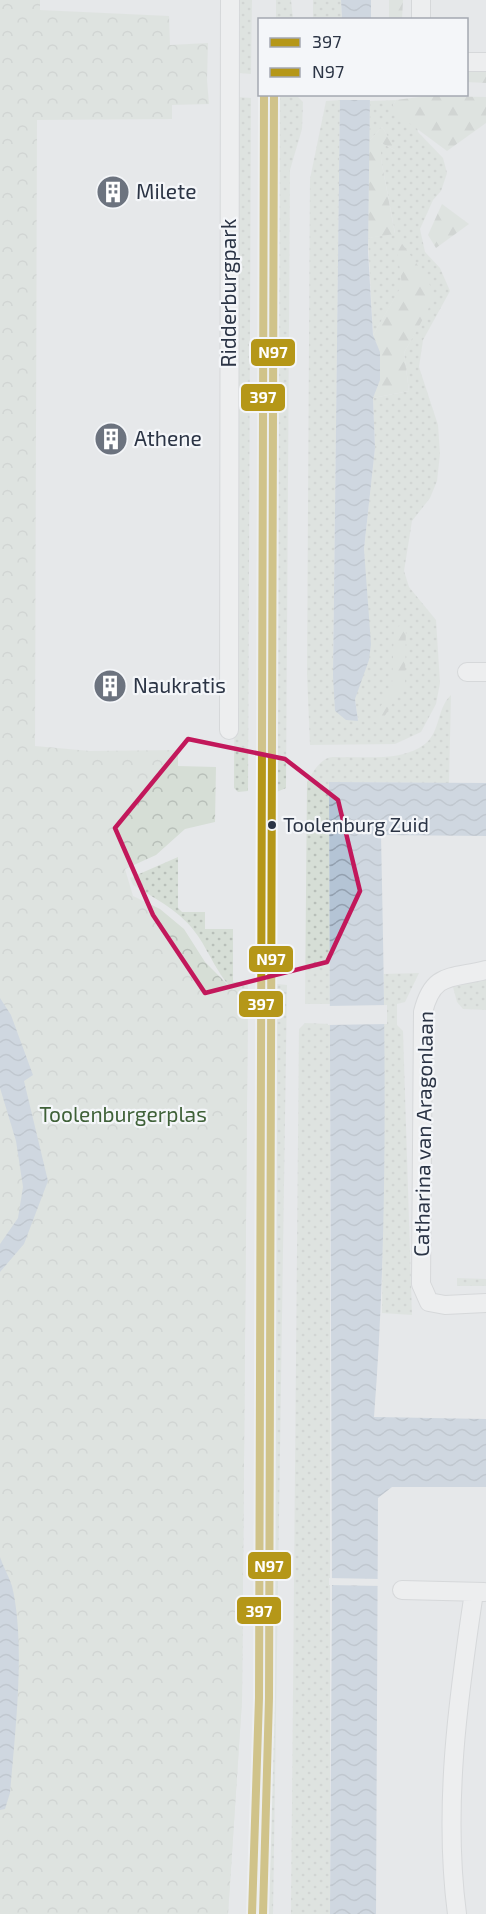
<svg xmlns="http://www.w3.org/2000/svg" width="486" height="1914" viewBox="0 0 486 1914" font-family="'Exo 2',sans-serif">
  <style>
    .grass { fill: url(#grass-dots) }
    .forest { fill: url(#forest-firs) }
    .park { fill: url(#park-crowns) }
    .water { fill: url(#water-waves) }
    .pier { fill: #e6e8ea }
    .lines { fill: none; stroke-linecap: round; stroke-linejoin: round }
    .street-casing { stroke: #c4c6c8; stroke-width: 20 }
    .street { stroke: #f5f6f7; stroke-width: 18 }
    .bus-1-casing { stroke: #f4f6f9; stroke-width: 12 }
    .bus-2-casing { stroke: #f4f6f9; stroke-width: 12 }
    .bus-1 { stroke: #b59718; stroke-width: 8 }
    .bus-2 { stroke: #b59718; stroke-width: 8 }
    .marked { fill: none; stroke: #c2185b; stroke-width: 4.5; stroke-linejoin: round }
    .bus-dot { fill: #2b3445; stroke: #f4f6f9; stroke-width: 2 }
    .labels { text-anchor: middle; stroke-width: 4.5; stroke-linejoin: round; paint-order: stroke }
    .bus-label { font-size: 20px; fill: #2b3445; stroke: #f4f6f9; text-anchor: start }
    .poi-label { font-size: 21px; fill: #2b3445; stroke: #f4f6f9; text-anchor: start }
    .street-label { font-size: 21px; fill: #2b3445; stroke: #f4f6f9 }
    .park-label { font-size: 21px; fill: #3f6138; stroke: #f4f6f9 }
    .line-badge { stroke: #f4f6f9; stroke-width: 2 }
    .badge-label { font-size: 16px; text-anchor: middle; font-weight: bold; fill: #fff }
  </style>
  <defs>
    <pattern id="grass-dots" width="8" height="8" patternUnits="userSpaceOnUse" patternTransform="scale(1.5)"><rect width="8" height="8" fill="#d6ded6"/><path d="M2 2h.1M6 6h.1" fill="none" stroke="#b8bfb9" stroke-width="1.8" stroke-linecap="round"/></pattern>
    <pattern id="forest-firs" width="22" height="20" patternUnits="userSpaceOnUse" patternTransform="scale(1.5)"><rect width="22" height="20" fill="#d6ded6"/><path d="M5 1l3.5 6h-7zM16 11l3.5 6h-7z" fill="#b8bfb9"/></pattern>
    <pattern id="park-crowns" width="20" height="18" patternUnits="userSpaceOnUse" patternTransform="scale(1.5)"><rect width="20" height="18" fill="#d6ded6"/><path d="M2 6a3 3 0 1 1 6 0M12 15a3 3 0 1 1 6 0" fill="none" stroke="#b8bfb9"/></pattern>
    <pattern id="water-waves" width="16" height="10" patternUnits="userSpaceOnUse" patternTransform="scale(1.5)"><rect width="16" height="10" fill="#b4c4d5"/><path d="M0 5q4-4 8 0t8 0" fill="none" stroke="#93a0af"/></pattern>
  </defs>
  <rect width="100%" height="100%" fill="#e6e8ea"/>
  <path class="grass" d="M239,0H252L251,74L239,73Z
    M276,0H291L293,19H276Z
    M313,0H341L342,19H313Z
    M237,97L251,98L248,791L238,792L234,788Z
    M275,97H298L303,102L302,129L290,170L286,788L272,794Z
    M340,100L333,676L358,721L355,699L367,609L364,549L375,448L373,398L409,391L404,353L427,310L402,286L373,335L368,238L395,233L381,159V143L395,150L382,127L369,141L370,101L396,100L393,105L417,126L418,132L443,158L447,173L441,191L433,200L420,229L425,252L440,268L450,291L423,340L419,367L438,425L440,454L437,481L430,498L412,521L404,571L409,587L436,620L440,683L436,704L421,732L395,744L310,745L307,674L310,179L326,101Z
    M451,695L449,783L329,782L330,1004H305L307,782C312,774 318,762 328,758C333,756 341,758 346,757C370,757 397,760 419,748C442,736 435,710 451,695Z
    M178,857V908L182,912H205V929H233V982H247L248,988L242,1700L228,1914L233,990C218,975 210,954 198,936C182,912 156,899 133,885L130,878Z
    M419,973L405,1002L397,1004V1025L403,1031L412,1315L382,1313L384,974Z
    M486,979V1010L463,1009L457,1002L453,987Z
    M277,984L287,985L273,1914H263Z
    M305,1023L330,1024V1914H291L299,1029Z
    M457,1278L486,1279V1286H457Z"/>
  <path class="forest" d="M389,0H403L402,19H389Z
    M466,72H486V83L467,82Z
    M427,96L486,97V123L447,151L397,114L393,105L396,100Z
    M382,127L397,151L381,143V159L395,234L427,278L433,293L428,310L404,353L409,391L373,398C381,376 382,357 373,335L402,285L395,234L368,238L369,141Z
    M442,204L469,224L436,248L428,235Z
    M406,625L405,682L380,724L372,721L392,687L394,627Z"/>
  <path class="park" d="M0,0H40V10L169,16L170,45L208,43L207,80L209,104L172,105V119L37,120L35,746L90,751L178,750V766L216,767L215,822L185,829L156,855L125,869L133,896L160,909L184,929L205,962L233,990L248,988L242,1700L228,1914H0Z"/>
  <path class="water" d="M341,0H371V19H342Z
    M340,95H370L368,251L373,335L380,352V380L373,398L375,448L364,549L371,644L369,660L355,699L358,721L346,720L335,711L333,676Z
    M329,782L486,783V836L381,835C385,1029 389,1224 374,1417L486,1419V1487H392L378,1498L376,1914H330L332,1590Z
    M0,998L11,1015L33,1075L24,1081L48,1181L24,1244L0,1272V1244L18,1218L23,1187L16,1141L0,1088Z
    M0,1557C3,1567 9,1576 12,1586C26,1644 15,1733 10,1793L5,1809L0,1810Z"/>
  <path class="pier" d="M337,94H373V100H337Z
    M387,1005V1024L328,1025L327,1006Z
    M329,1578L380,1579V1586L329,1585Z"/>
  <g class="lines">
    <defs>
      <path id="street" d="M421,20V0
        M466,62H486
        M467,672H486
        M229,730L230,0
        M486,970C450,979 433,972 423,1012L421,1284L429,1302L445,1305L486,1303
        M402,1590L484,1592
        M457,1914C443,1807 458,1699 474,1592"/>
    </defs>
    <use href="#street" class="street-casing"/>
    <use href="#street" class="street"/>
    <defs>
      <path id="bus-1" d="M252,1914L259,1698L264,94"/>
      <path id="bus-2" d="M263,1914L269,1698L274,94"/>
    </defs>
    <use href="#bus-1" class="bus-1-casing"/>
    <use href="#bus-2" class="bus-2-casing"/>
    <use href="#bus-1" class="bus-1"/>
    <use href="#bus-2" class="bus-2"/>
  </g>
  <path d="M0 0H486V1914H0ZM188,739L285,759L338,800L360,891L327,962L205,993L153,915L115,828Z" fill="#e6e8ea" fill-opacity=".55" fill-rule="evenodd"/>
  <path class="marked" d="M188,739L285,759L338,800L360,891L327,962L205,993L153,915L115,828Z"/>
  <defs>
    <symbol id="building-disc" viewBox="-11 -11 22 22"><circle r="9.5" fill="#6c737f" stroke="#f4f6f9"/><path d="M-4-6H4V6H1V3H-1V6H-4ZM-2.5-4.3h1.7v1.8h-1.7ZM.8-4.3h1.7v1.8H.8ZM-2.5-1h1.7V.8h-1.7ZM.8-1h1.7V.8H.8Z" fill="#fff"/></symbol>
  </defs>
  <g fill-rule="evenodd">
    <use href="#building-disc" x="94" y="173" width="38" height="38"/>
    <use href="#building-disc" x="92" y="420" width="38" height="38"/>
    <use href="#building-disc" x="91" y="667" width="38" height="38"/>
  </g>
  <circle class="bus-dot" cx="272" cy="825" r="5"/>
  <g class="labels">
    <g class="bus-label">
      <text x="283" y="832">Toolenburg Zuid</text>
    </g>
    <g class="poi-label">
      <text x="136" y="199">Milete</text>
      <text x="134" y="446">Athene</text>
      <text x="133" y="693">Naukratis</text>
    </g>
    <g class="street-label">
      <text transform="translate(229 293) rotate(-90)" y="7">Ridderburgpark</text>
      <text transform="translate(424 1134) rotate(-89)" y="7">Catharina van Aragonlaan</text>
    </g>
    <g class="park-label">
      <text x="123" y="1122">Toolenburgerplas</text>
    </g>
  </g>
  <g class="line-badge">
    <rect x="250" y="338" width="46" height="29" rx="6" fill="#b59718"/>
    <rect x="240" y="383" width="46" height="29" rx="6" fill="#b59718"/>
    <rect x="248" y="945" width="46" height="28" rx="6" fill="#b59718"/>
    <rect x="238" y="990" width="46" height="28" rx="6" fill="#b59718"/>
    <rect x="247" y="1551" width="45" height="29" rx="6" fill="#b59718"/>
    <rect x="236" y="1596" width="46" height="29" rx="6" fill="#b59718"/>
  </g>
  <g class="badge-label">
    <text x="273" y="358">N97</text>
    <text x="263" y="403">397</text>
    <text x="271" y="965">N97</text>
    <text x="261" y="1010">397</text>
    <text x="269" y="1572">N97</text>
    <text x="259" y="1617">397</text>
  </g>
  <rect x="258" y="18" width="210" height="78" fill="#f4f6f9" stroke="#a4a8b1" stroke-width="1.5"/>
  <rect x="270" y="38" width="30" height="9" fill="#b59718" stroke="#a4a8b1" stroke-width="1.5"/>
  <text x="312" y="48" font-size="18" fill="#2b3445">397</text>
  <rect x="270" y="68" width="30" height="9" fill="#b59718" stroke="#a4a8b1" stroke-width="1.5"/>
  <text x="312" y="78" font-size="18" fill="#2b3445">N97</text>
</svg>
